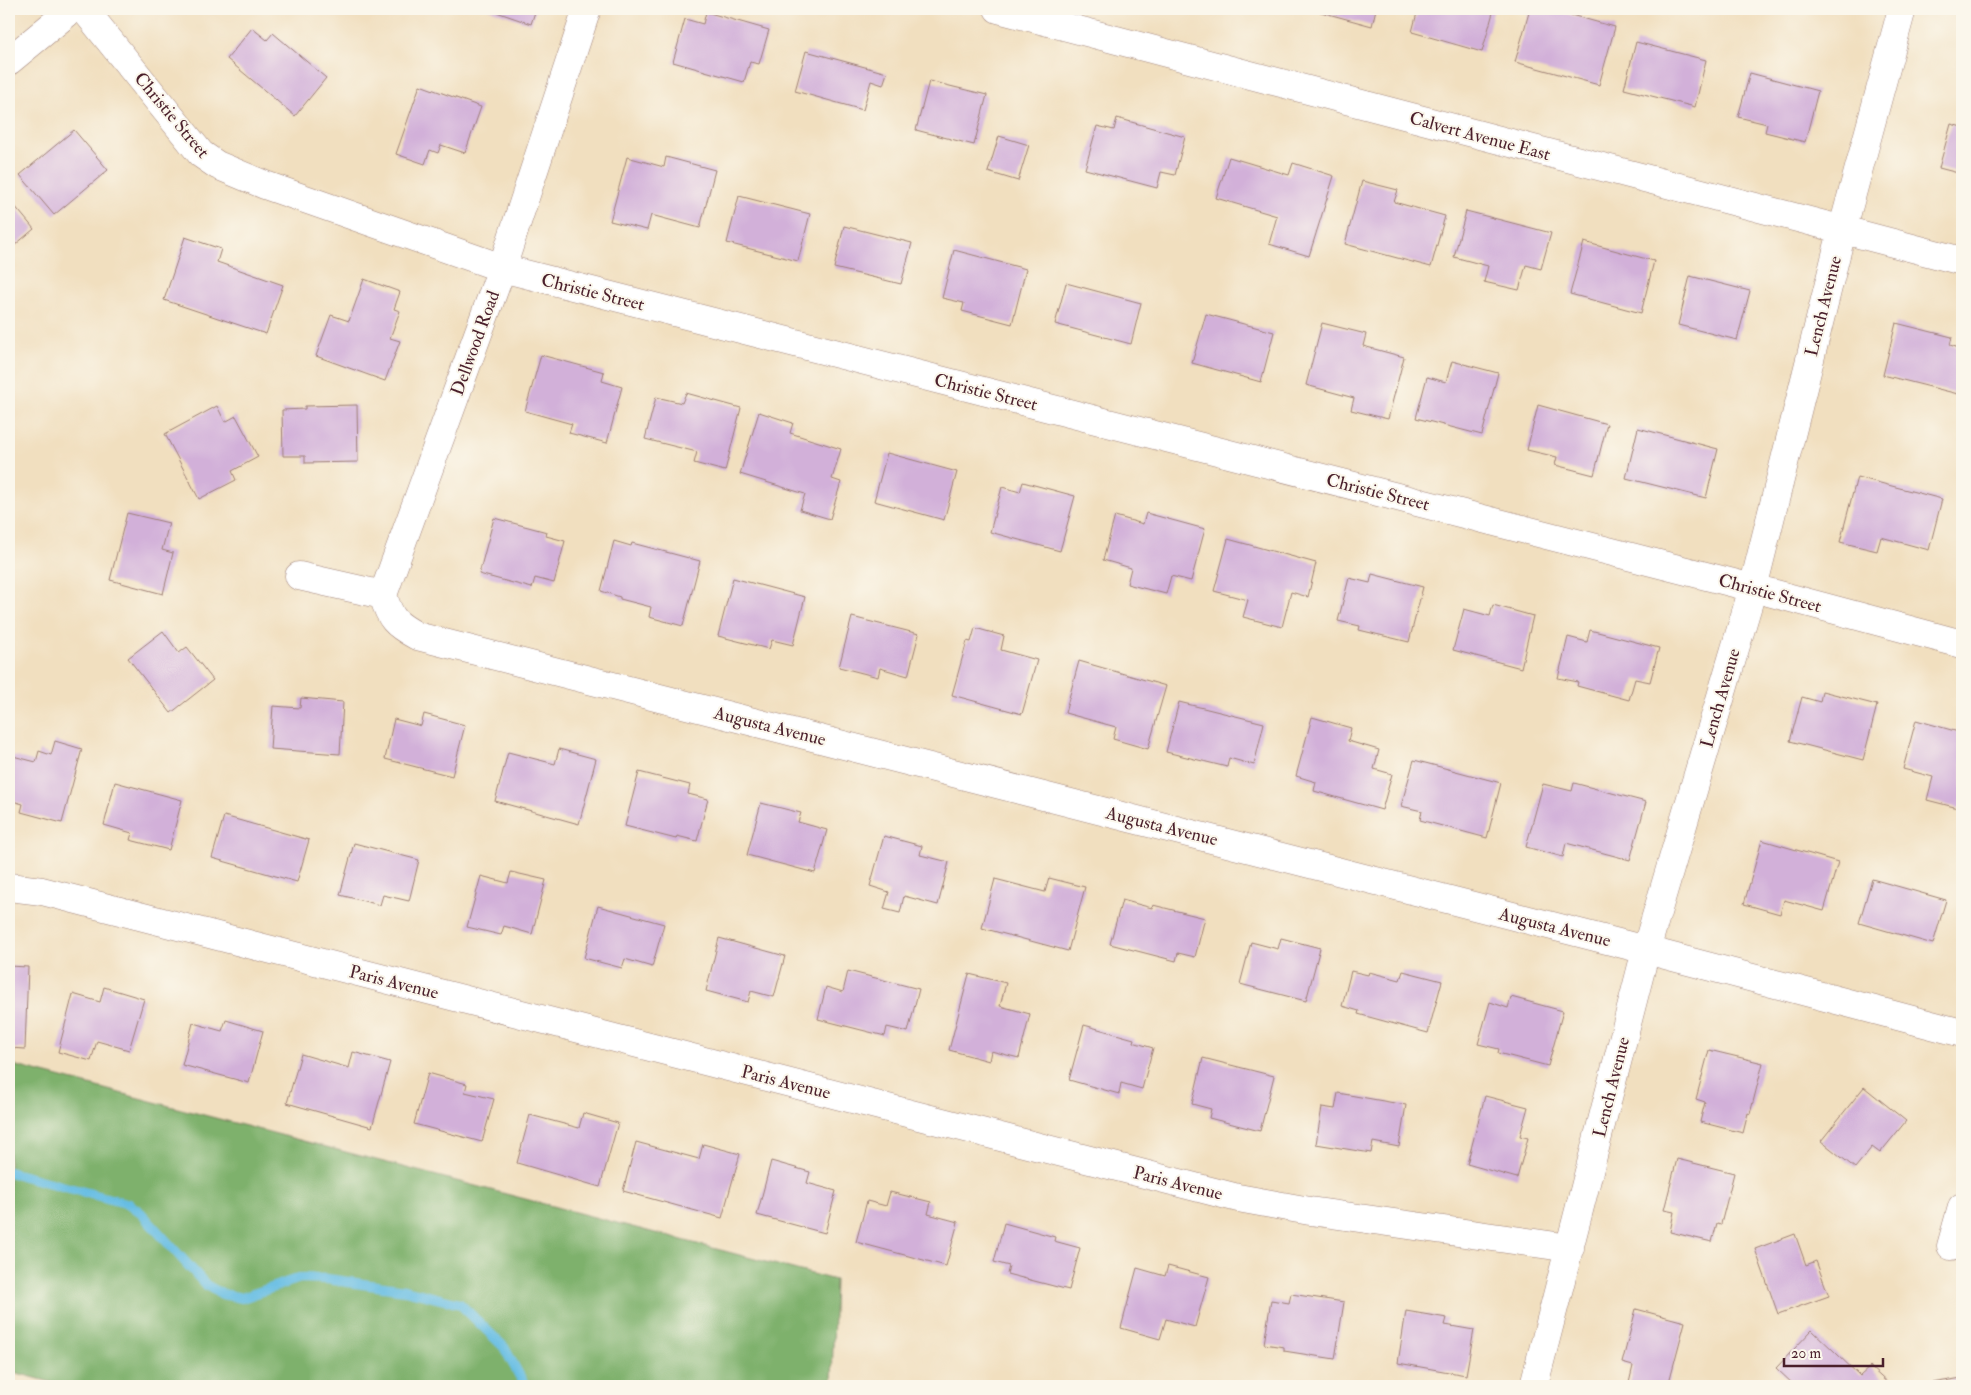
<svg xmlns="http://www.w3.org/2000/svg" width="1971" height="1395" viewBox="0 0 1971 1395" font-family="'IM FELL Double Pica',serif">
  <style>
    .forest { fill: #7eb16c; stroke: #64684c }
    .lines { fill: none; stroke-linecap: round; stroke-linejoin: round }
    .stream { stroke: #66bde3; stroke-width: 10 }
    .building { fill: #d2b0d9 }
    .minor-casing { stroke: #9e7f75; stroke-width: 29 }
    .minor { stroke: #fff; stroke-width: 28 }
    .labels { text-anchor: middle; stroke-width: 4; stroke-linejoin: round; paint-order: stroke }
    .street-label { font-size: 18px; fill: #4a1f2b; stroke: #fbf7ec }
  </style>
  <rect width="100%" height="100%" fill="#fbf7ec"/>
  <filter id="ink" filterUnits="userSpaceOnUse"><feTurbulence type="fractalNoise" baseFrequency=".02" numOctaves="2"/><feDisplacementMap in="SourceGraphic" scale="10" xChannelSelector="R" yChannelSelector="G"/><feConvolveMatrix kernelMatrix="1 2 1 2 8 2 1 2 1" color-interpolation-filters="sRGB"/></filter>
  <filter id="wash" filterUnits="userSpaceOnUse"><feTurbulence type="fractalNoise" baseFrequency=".0096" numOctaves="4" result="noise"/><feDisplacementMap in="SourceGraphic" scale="20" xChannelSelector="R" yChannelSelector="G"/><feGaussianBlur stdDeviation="1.12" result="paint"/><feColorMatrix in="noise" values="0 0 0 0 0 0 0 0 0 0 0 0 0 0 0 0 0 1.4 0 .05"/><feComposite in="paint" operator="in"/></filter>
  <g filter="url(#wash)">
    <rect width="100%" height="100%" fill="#f1dfbf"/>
    <path class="forest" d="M9,1064L835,1280L832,1382L846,1386H66L9,1371Z"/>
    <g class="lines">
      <path class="stream" d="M9,1172L129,1204L141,1213L206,1285L222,1294L242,1298L300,1278L327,1279L405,1290L460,1304L504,1347L525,1386"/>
    </g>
    <g id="blocks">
      <path class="building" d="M488,9H536L531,24Z
        M1310,9H1376L1372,26Z
        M1418,9H1494L1482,52L1412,32Z
        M1530,9H1549L1615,27L1599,85L1515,62Z
        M706,12L769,30L759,64L750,62L744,82L673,62L685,19L703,24Z
        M252,28L267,40L273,33L326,78L295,116L227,59Z
        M1636,42L1706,60L1695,107L1624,89Z
        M806,51L887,73L883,85L871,81L863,110L795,91Z
        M1750,73L1818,91L1805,142L1765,132L1767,124L1738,117Z
        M929,81L987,95L974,145L916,130Z
        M420,85L481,107L465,153L441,145L438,153L430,150L425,164L396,154Z
        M1117,118L1185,137L1175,175L1161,172L1157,188L1085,169L1097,126L1114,130Z
        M1951,124L1962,127V174L1939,168Z
        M74,130L108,170L54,215L20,175Z
        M999,136L1029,145L1018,181L988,172Z
        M627,157L664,167L666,157L715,170L700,228L651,215L647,230L610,221Z
        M1229,157L1289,175L1293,163L1334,176L1309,256L1269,244L1277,216L1216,198Z
        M1362,181L1398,190L1394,202L1445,216L1431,267L1345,244Z
        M739,196L810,214L798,261L727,243Z
        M9,199L34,229L9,250Z
        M1466,211L1551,233L1541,269L1526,265L1519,290L1484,282L1488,266L1454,257Z
        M844,226L912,243L901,284L834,268Z
        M185,237L221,249L217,262L283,285L266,334L164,300Z
        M1584,242L1654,261L1641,313L1570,294Z
        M954,250L1026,269L1012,324L962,311L964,303L942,298Z
        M1690,276L1750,291L1737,340L1678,325Z
        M364,279L400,292L394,309L400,311L390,338L400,341L385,381L316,356L331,315L349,321Z
        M1066,283L1141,303L1131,344L1055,324Z
        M1206,314L1274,332L1261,382L1192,363Z
        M1322,323L1366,334L1363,346L1404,357L1388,419L1351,410L1354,398L1306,385Z
        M1896,323L1952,337L1950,345L1962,349V395L1883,375Z
        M541,355L604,372L602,381L622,387L607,443L569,433L572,424L525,411Z
        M1452,361L1498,373L1482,435L1416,418L1427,377L1446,382Z
        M686,393L741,408L725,471L694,463L697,452L645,439L656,397L682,403Z
        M357,405L358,462L305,463V456H283L282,410L305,409V406Z
        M1538,405L1607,424L1594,475L1555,465L1557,457L1527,450Z
        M217,406L225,422L236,416L258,457L232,471L236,480L199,499L165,434Z
        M759,412L793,423L790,433L841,449L832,479L841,482L830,519L800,510L805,494L740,474Z
        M1638,428L1718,449L1706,498L1626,478Z
        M887,453L957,472L944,520L874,501Z
        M1857,477L1942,499L1929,550L1881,537L1877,551L1840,542Z
        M1023,482L1075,496L1060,551L990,532L1002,487L1020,492Z
        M127,513L169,523L162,550L173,553L163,594L110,580Z
        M1146,513L1205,529L1191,581L1171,576L1166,594L1127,584L1131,568L1103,560L1115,516L1143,524Z
        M494,518L547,532L546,536L565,541L554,583L535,578L532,588L479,574Z
        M1228,539L1316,563L1308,597L1291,592L1282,627L1243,617L1248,600L1214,591Z
        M614,541L631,546L632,543L700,561L683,626L649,617L651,607L620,599V597L601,591Z
        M1372,574L1423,587L1409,642L1359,630L1360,626L1338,621L1349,578L1370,583Z
        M733,578L805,597L793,645L772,640L769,649L718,636Z
        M1493,605L1533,616L1521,668L1453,650L1464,609L1490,616Z
        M852,617L919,634L908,676L880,668L878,677L839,667Z
        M975,628L1004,636L1001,650L1037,660L1022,714L952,695L967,641L971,642Z
        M1590,630L1659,648L1650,682L1635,679L1629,700L1577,686L1578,682L1558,678L1568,637L1587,642Z
        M163,631L179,653L187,647L213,680L171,713L128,658Z
        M1079,661L1166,686L1148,749L1113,739L1116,727L1065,713Z
        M1822,691L1877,705L1863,760L1790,741L1802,697L1820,702Z
        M301,698L343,702L340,754L270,749L273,706L300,708Z
        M1179,702L1264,723L1254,765L1229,758L1227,767L1166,752Z
        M424,714L465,725L452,776L385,759L394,719L421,726Z
        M1312,717L1351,728L1348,741L1379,750L1374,769L1392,774L1382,810L1314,791L1316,782L1296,776Z
        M1916,720L1962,733V809L1927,800L1933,777L1903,769Z
        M55,741L82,749L62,823L21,812L23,804L9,800V755L36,762L39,751L51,755Z
        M559,749L596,759L579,824L495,801L508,752L555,764Z
        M1414,760L1501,783L1487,838L1420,820L1422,811L1401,806Z
        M639,772L690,785L688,794L708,799L697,841L677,836L676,839L625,826Z
        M115,782L182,800L169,850L130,840L132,833L104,825Z
        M1574,783L1646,802L1630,860L1566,843L1563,857L1526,847L1543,784L1572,791Z
        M761,803L801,813L798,822L827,830L815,873L747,855Z
        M224,816L309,840L297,882L212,858Z
        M884,836L922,846L920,855L949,862L938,905L904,896L900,913L884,909L889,892L870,886Z
        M1762,840L1838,862L1824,911L1784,900L1780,914L1744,904Z
        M354,843L419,860L409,901L383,895L380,905L340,895Z
        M511,872L546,880L532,934L504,926L501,935L467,927L481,876L508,883Z
        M1049,878L1085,887L1068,951L982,928L995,879L1045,892Z
        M1872,879L1946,900L1933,944L1859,923Z
        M1122,900L1152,908L1153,905L1205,918L1195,957L1178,953L1176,961L1110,944Z
        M598,906L664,924L652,967L625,959L622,968L584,958Z
        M719,938L785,956L774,997L751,991L748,1002L706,991Z
        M1281,938L1320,948L1306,1001L1240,984L1251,942L1278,949Z
        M9,966L28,967L25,1049L9,1048Z
        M848,971L919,989L908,1032L887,1027L885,1036L818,1019L826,987L843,992Z
        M1351,971L1368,975L1369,972L1400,980L1403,971L1442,981L1428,1033L1358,1014L1359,1011L1342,1006Z
        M969,974L1006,983L1000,1006L1030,1014L1019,1058L991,1051L989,1061L949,1050Z
        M104,987L144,999L129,1050L97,1041L91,1061L58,1052L73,994L100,1002Z
        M1511,997L1563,1011L1548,1066L1498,1053L1499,1049L1478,1044L1490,1002L1508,1008Z
        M226,1020L263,1031L249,1083L182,1065L193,1023L222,1031Z
        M1084,1025L1134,1039L1133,1042L1153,1048L1142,1089L1121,1083L1119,1094L1069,1080Z
        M1709,1050L1763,1063L1750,1114L1748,1113L1743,1133L1700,1122L1705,1102L1696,1099Z
        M353,1052L390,1062L372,1127L287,1103L301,1054L349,1068Z
        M1203,1058L1274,1076L1260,1131L1209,1118L1211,1109L1192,1104Z
        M428,1073L467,1084L465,1092L494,1099L482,1142L414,1124Z
        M1864,1087L1906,1121L1880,1153L1872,1147L1855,1168L1821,1141Z
        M1338,1093L1406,1105L1399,1147L1373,1142L1371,1153L1316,1144L1322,1107L1335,1109Z
        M1485,1096L1528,1107L1520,1136L1528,1138L1517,1178L1467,1164Z
        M583,1113L618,1123L600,1187L517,1163L530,1115L579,1128Z
        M636,1142L699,1159L703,1144L740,1154L722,1218L623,1191Z
        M1677,1159L1734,1173L1721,1224L1717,1223L1712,1242L1670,1232L1674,1212L1664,1210Z
        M771,1161L810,1172L807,1183L836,1191L825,1233L757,1215Z
        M890,1192L931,1202L928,1214L958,1222L946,1266L856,1242L867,1201L886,1206Z
        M1004,1223L1055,1237L1054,1241L1080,1248L1069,1290L1007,1274L1009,1266L994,1262Z
        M1795,1234L1806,1265L1816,1261L1829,1296L1778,1314L1755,1249Z
        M1168,1266L1209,1277L1195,1327L1166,1319L1160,1339L1121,1328L1137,1268L1165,1276Z
        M1291,1294L1344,1302L1335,1359L1284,1351V1347L1264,1344L1271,1300L1289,1303Z
        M1636,1309L1685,1322L1668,1386H1640L1629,1383L1633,1366L1622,1363Z
        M1406,1311L1447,1318L1445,1325L1474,1330L1466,1375L1398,1363Z
        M1812,1330L1860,1376L1870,1367L1891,1386H1795L1776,1368Z
        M1962,1378V1386H1926V1384Z"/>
    </g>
  </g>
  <g filter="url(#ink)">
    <use href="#blocks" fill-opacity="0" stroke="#9e7f75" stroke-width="1"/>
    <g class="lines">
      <defs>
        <path id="minor" d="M84,9L201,154L217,165L265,185L502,268L1753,588L1962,644
          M998,9L1962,261
          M9,61L72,9
          M299,576L383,595
          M383,595C390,619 395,624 417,636L1646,950L1962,1033
          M383,595L502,268L587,9
          M9,887L42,891L1238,1198L1310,1211L1570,1248
          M1951,1246L1962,1207
          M1534,1385L1646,950L1753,588L1842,231L1902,9"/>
      </defs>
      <use href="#minor" class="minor-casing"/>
      <use href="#minor" class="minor"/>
    </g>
  </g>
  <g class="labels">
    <g class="street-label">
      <text transform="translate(172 115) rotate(50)" y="6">Christie Street</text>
      <text transform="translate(1480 136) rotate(15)" y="6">Calvert Avenue East</text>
      <text transform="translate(593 292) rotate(14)" y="6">Christie Street</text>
      <text transform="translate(1823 306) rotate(-76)" y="6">Lench Avenue</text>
      <text transform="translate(475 343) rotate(-70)" y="6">Dellwood Road</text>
      <text transform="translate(986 392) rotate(14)" y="6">Christie Street</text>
      <text transform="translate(1378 492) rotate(14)" y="6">Christie Street</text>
      <text transform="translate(1770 593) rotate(15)" y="6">Christie Street</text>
      <text transform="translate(1720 698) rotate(-74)" y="6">Lench Avenue</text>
      <text transform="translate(770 726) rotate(14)" y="6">Augusta Avenue</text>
      <text transform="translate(1162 826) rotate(14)" y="6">Augusta Avenue</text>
      <text transform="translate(1555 927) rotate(14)" y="6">Augusta Avenue</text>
      <text transform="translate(394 982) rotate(14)" y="6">Paris Avenue</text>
      <text transform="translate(786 1082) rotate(14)" y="6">Paris Avenue</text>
      <text transform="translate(1611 1087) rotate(-76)" y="6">Lench Avenue</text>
      <text transform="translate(1178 1183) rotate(14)" y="6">Paris Avenue</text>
    </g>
  </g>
  <rect width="1971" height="1395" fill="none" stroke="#fbf7ec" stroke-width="30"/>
  <path d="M1784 1358v8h99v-8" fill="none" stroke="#4a1f2b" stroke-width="2.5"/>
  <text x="1791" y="1358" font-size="15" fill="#4a1f2b" stroke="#fbf7ec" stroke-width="4" paint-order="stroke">20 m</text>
</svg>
